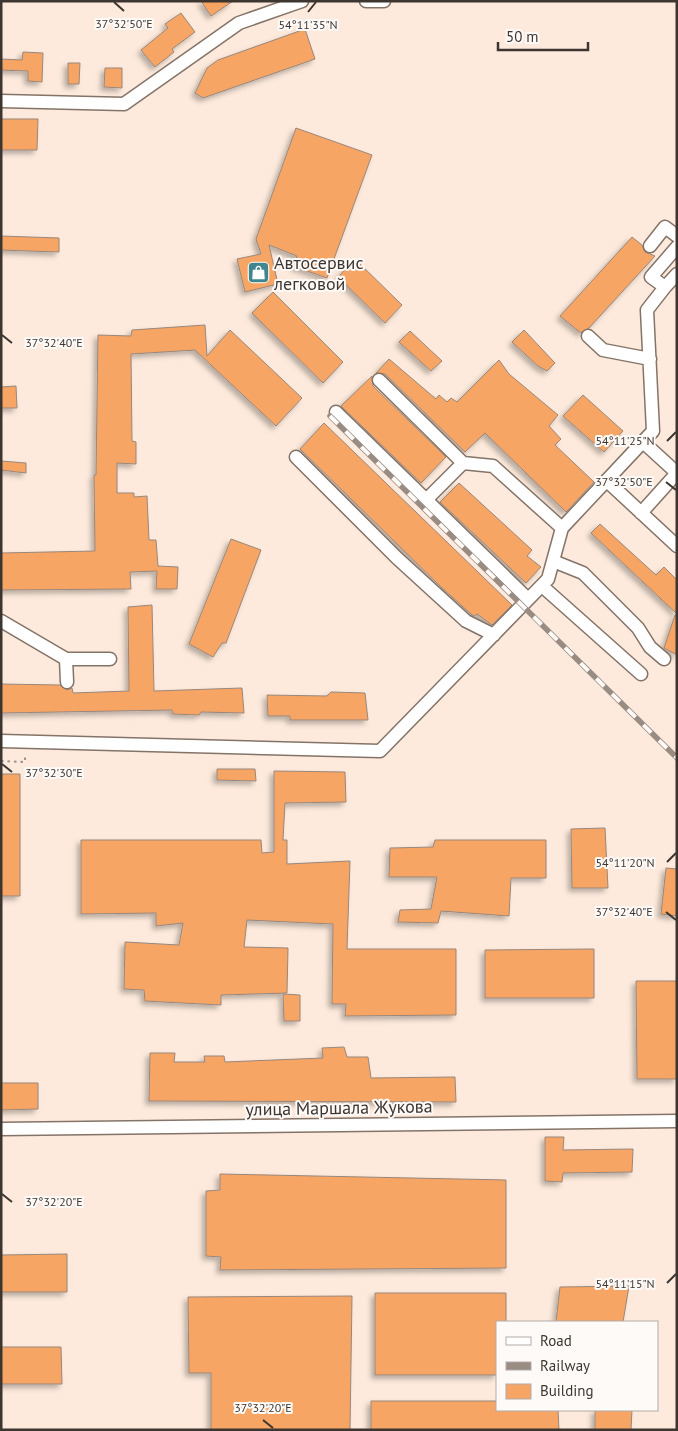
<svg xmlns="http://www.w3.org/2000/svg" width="678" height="1431" viewBox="0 0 678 1431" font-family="'PT Sans',sans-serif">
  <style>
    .building { fill: #f6a565; stroke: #99877b; filter: url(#shadow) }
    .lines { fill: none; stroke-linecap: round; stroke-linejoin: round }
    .minor-casing { stroke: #847367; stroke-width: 15 }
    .path { stroke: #9e9187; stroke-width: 2; stroke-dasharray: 2.5 4; stroke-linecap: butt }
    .minor { stroke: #fff; stroke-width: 12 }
    .rail-casing { stroke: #998c83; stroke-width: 5.5 }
    .rail { stroke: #fefaf8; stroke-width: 4; stroke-dasharray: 11; stroke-linecap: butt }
    .ticks { fill: none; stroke: #3d3530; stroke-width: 2 }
    .labels { text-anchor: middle; stroke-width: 4; stroke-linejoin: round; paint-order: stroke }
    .poi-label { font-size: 18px; fill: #3d3530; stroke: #fefaf8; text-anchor: start }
    .street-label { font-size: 18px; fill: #3d3530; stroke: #fefaf8 }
    .ticks-label { font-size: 12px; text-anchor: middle; fill: #3d3530; stroke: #fefaf8; stroke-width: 4; stroke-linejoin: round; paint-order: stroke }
  </style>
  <defs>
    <filter id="shadow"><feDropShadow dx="-3.5" dy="3.5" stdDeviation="2.5" flood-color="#0004"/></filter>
  </defs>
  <rect width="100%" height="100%" fill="#fdeadc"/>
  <path class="building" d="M201,1H233L211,16Z
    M181,13L195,32L172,49L174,52L155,67L141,50L168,28L165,24Z
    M305,29L315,59L203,98L195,93L207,68L218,60Z
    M23,52L43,53L42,82L28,81V71L1,70V59L22,60Z
    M68,63H80L79,84H68Z
    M105,68H122V88L104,87Z
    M1,119H38L37,150H1Z
    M296,128L372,155L327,278L293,266L297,256L269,245L278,284L245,292L237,259L261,254L256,239Z
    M1,236L59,238V252L1,250Z
    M632,237L642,245L645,252L655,256L589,328L581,333L560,316Z
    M355,259L402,305L385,323L338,277Z
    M273,292L343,362L323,383L252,313Z
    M205,325L207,356L230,330L302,398L276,426L195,350L131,354L132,441L136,442V464L117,463V493H134V497L147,496L149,540H156L158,566L178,567L177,589H156L157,571L130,572L131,589L1,590V553L95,551L94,475H96L98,335L131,336L132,330Z
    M524,330L555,363L547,371L538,366L512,342Z
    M410,331L442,361L431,371L399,342Z
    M389,359L436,399L439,395L447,402L451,398L457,402L499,360L509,374L558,415L549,426L561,439L555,445L594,482L566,512L485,433L465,452L385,374L376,373Z
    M372,376L373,386L446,457L421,483L341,406Z
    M16,386L17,408H1V387Z
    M583,395L623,431L604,452L563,416Z
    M324,423L512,605L492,625L477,614L474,616L471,614L441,587L300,449Z
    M1,461L26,463V473L1,470Z
    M459,483L532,550L527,556L541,567L526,583L440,502Z
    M600,524L656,575L664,567L677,580V614L591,533Z
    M231,539L261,550L226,643H222L213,657L189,644Z
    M152,605L154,691L242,688L244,713L201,712L199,715L173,714L172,710L1,713V684L60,685L67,690L72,688L73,693L129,691L128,607Z
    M675,615H677V655L664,648Z
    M331,692L365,693L368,720H290V716H268L267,695L327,696Z
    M217,769H255L256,781L217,780Z
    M274,771L345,772L346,802L285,803L283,840H287V864L350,861L347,949H456V1015L345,1016L346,1004H332L333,924L247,920L244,947L288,948L287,993L221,995V1005L145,1001L144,990L124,989L125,942L179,945L183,923L156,926V913L81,914V840H261L262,853L274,852Z
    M1,774H20V896H1Z
    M605,828L608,888H572L571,829Z
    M435,840H546V878H511L509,916L441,911L438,923L398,922L400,910L431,909L437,877H389L390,848L433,847Z
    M666,868L677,869V916L661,914Z
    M594,949V998H485V950Z
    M636,981H677V1079H637Z
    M283,994L300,995V1021H284Z
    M344,1047L347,1057H368L371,1078L455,1077L456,1102L149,1101L150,1053H175L174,1062H205L204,1056H224L225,1062L323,1058L322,1048Z
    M1,1083H38V1109L1,1110Z
    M545,1137H564L563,1150L633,1149L632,1172L563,1173L562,1182L545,1181Z
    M220,1174L506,1180V1268L220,1270L221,1257L206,1256V1191L220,1190Z
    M67,1254V1292H1V1255Z
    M629,1286L623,1322H556L560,1287Z
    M375,1293H506V1322H497V1375H375Z
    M352,1296L350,1430H211V1373H189L188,1297Z
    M1,1347H61L62,1384H1Z
    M371,1401H497V1410H558L559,1430H371Z
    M595,1410H632L631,1430H595Z"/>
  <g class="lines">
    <defs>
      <path id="minor" d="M366,1H384
        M1,101L124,104L239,23L302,1
        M650,246L665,227L677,236
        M665,287L677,274
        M588,336L603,350L650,359
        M379,380L463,463
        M336,412L528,599
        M643,442L677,473
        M296,457L397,558L466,621L494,635
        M607,481L677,546
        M426,500L463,463L493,466L562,528
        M641,513L677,473
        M553,561L583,573L638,628L650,647L664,659
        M542,586L641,674
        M1,621L66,659L67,682
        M66,659H110
        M1,741L380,751L548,579L562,528L653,431L647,310L665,287L651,277L677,247
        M1,1129L677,1121"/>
    </defs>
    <use href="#minor" class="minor-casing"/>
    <path class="path" d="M1,761L25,762V755"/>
    <use href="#minor" class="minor"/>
    <defs>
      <path id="rail" d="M330,416L677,758"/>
    </defs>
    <use href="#rail" class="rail-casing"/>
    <use href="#rail" class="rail"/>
  </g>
  <path class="ticks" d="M114,2L124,11M308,12L316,2M2,335L12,343M667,441L676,432M666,482L676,490M2,764L12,772M667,862L676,853M666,912L676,920M2,1194L12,1202M667,1283L676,1274M263,1420L273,1428"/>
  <defs>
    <symbol id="shop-square" viewBox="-11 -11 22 22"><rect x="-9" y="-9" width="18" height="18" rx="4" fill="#408691" stroke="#fefaf8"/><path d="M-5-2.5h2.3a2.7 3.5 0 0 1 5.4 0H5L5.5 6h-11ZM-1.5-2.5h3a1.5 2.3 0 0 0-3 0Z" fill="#fff"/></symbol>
  </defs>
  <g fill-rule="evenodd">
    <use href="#shop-square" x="246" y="260" width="25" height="25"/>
  </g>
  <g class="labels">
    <g class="poi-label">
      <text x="274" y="269">Автосервис<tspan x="274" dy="21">легковой</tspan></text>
    </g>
    <g class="street-label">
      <text transform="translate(339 1108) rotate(-1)" y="6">улица Маршала Жукова</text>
    </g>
  </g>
  <g class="ticks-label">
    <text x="124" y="28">37°32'50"E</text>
    <text x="308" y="29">54°11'35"N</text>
    <text x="54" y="347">37°32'40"E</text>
    <text x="625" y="445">54°11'25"N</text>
    <text x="624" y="486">37°32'50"E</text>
    <text x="54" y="777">37°32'30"E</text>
    <text x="625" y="867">54°11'20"N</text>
    <text x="624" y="916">37°32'40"E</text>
    <text x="54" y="1206">37°32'20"E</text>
    <text x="625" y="1288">54°11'15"N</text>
    <text x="263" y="1412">37°32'20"E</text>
  </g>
  <rect width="678" height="1431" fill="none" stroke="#3d3530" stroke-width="5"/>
  <rect x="496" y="1321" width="162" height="90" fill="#fefaf8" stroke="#b1aba8"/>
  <rect x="506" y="1337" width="25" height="8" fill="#ffffff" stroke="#b1aba8"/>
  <text x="540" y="1346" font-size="15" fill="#3d3530">Road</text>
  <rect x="506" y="1362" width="25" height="8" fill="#998c83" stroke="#b1aba8"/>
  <text x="540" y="1371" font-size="15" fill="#3d3530">Railway</text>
  <rect x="506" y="1384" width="25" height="15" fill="#f6a565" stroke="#b1aba8"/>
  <text x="540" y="1396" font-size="15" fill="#3d3530">Building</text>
  <path d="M498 42v8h90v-8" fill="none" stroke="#3d3530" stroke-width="2.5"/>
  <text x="506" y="42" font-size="15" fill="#3d3530" stroke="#fefaf8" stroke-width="4" paint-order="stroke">50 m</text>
</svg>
